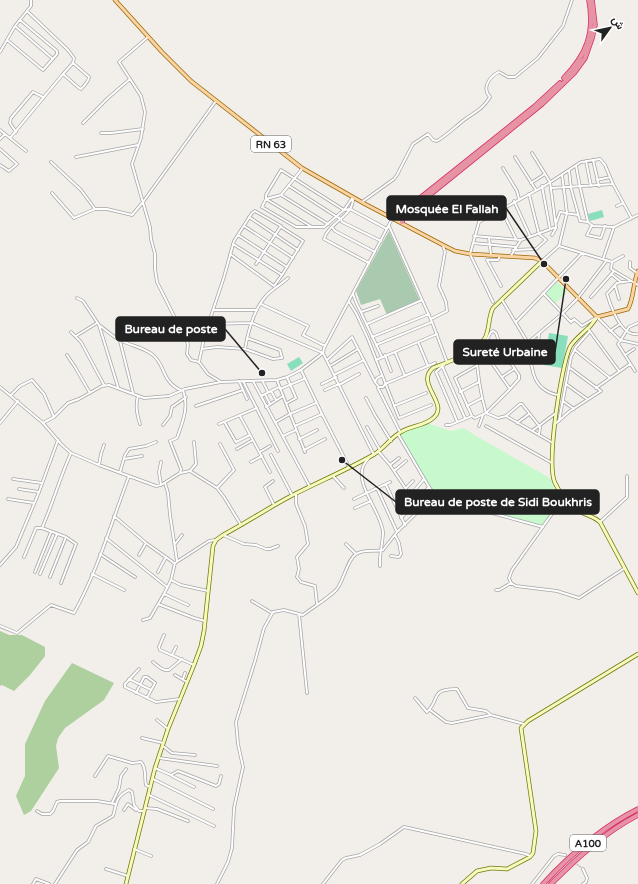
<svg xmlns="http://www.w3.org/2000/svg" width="638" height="884" viewBox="0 0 638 884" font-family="'Varela Round',Vazirmatn,sans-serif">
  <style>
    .forest { fill: #aed09f }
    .cemetery { fill: #aacaaf }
    .park { fill: #c8f9cc }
    .pitch { fill: #89debc }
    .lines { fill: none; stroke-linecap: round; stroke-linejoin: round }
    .street-tunnel { stroke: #c8c5c1; stroke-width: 2; stroke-dasharray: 2 1; stroke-linecap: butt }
    .street-casing { stroke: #a6a6a6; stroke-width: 3.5 }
    .secondary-casing { stroke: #6f7a07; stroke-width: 4.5 }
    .primary-casing { stroke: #9c6803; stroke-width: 4.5 }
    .highway-casing { stroke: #d82d6a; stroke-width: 5.5 }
    .street { stroke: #fff; stroke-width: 2 }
    .secondary { stroke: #f7f9bf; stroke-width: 3 }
    .primary { stroke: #fad4a5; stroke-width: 3 }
    .highway { stroke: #e693a4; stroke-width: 4 }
    .labels { text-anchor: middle; stroke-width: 3; stroke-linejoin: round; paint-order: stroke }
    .shield { fill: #fff; stroke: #646464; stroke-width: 1 }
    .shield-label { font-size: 10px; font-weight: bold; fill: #222 }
    .leader { fill: none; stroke: #222; stroke-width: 1.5 }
    .callout-dot { fill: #222; stroke: #fff; stroke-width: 1.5 }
    .callout { fill: #222; stroke: #222; stroke-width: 1.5 }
    .callout-label { font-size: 12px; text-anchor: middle; font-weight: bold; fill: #fff }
  </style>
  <rect width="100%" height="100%" fill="#f2eee9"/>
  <path class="forest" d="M0,631L9,635H22L45,647V656L30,675L14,691L2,685L0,686Z
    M72,663L114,683L104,700L65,728L58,738L56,746L59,768L31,811L24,815L16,796L25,776V744L45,701Z"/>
  <path class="cemetery" d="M389,231L420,301L387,315L380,299L361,305L356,291Z"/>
  <path class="park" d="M556,281L567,291L555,304L544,293Z
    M426,423L451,431L464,428L476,436L550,478L560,502L543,526L439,503L398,434Z"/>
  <path class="pitch" d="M602,210L604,217L590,221L588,214Z
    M549,333L568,336L562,368L544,365Z
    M299,357L303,363L291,371L287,364Z"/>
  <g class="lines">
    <path class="street-tunnel" d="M565,855L583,869"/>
    <defs>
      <path id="street" d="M15,26L53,59
        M148,37L119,62L141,96L145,112L141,138L132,164L150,227L151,239L155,254V269L157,282L188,344L187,354L191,360L199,362L208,374L221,382
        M7,40L43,70L57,54V51L20,20
        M0,52L15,26L31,6V0
        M63,74L79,88L81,89C84,86 89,81 89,77L73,63
        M83,123L108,98L130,79
        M0,130L26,151
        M16,132L10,123L11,118L33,92L43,97
        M101,133H111L143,129
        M10,138L63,74L73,63L74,58L68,50L27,11
        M0,139L5,134
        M0,149L17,164L9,171L0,165
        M76,157L138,145
        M515,157L536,190
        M593,160L599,186
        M586,161L591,186
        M51,162L81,190L95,209
        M576,166L580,187L588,222
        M503,168L517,191L519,199
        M569,170L571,188L580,221L588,222L593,226L614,227
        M597,180L610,177
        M531,183L545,174
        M289,186L334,215L337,217L341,219L342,222L381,241
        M542,186L550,229
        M551,188L613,184
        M52,193L74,218L95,209H107L132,215L143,202L216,101
        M281,195L328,224
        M353,197L344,210L324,227H296L262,207L266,199V195L281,170L344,210L350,209L387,229
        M353,198C354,216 328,223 324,239L369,263
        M266,199L312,227
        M266,199L281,195L302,169
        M514,201L530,236
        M362,202L394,179L397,175L413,144L428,134L433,140L437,141C447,135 455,127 464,120C475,112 483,109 490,97C489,95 487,94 487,92C484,84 492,75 499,72L508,77H515L538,58L563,26L572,0
        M617,206L623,203
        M501,209L516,239
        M249,217L298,250
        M556,223L560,212L578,215
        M592,225L587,235L601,238L605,226
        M244,226L293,258
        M389,226L432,322L447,362
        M332,227L335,231L375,252
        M238,235L287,267
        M552,235L556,228
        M474,236L521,240L556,227L550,182L532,153
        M489,238L491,255
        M473,243L516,247
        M233,244L282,275L303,241L281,227
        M559,246L567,213L562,175
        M513,250L536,249L546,240L539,234L529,194
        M230,254L274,286L282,275
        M500,256L498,260H487L501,286
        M510,257L521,240
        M603,259L614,227L638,215
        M542,261L559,246L612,262L611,269L638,285
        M612,262L623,256
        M630,262V268L637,273
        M611,274L621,282
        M630,281L617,283L607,294C611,307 621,337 638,334
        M615,285L619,299
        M543,293L571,322L574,319L582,326L597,317L620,340L638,344
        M353,294L356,302L382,357
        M591,297L614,271
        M77,298L83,301L99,325
        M502,300L528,343L519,349
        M349,302L356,313L368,339L399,418L431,405
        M493,302L470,254L479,222L546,185L581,162L600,159L605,165L613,184L631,217
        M261,304L308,326L303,335L325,346
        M213,310H257
        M361,312L378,306
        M431,319L447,311L446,302L439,286L445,252L443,246
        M516,322L582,253
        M208,324L252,323L323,353L374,455
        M367,324L422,300
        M589,330L619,371
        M610,331L620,324
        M71,332L81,342L104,385
        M76,336L97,323
        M372,337L429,314
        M531,340L563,313L578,298L607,260
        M120,341L133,393
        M419,344L428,366
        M376,345L432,322
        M202,349L217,347L245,349C248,332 254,309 266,296C271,290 282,284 288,278
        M245,349L273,359L282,358L280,350L247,338
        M476,349C477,371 480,392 486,413L475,418L472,416L455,378L476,366
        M502,350L512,343H515C520,350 526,356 530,363C533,366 532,371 534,375C537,386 548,394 559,395
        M575,350L610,378
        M395,352L405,376
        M67,355L75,367L90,393
        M385,355L391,371
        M625,355L634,349
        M537,356L539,334
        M327,360L352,337L375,382L377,378L381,376
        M376,360L437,334
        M199,362L205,334L224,277L234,241L252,213L255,211L281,226L256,264
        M444,365L439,369L436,372L457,421
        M330,366L358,349
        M442,366L465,418
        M301,370L322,414L349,467
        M635,371L618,344L629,327L638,323
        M334,375L364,360
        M502,377L514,369
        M277,380L305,452
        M239,381L247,399
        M243,381L278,451
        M253,381L310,487
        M263,382L268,392
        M375,382L379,387H383L385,384L435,363
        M322,384L336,377
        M566,384L587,399
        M339,385L359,374
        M0,387L43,423L61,444L71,453L99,465L156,486L161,485L180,473L190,471L217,488L224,497L241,525
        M118,387L99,325C106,330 114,338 122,341C132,346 143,347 153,355C166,366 161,380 180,390
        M378,388L400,432
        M596,388L630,364
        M280,389L304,379
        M510,389L519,379V375L502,350L496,333L493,331L491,332L482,349L510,389L486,413L498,418L506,416L553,443
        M325,390L339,384
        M271,391L276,400
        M460,392L479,382
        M265,394L270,404
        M11,395L20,386L32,380L44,394L54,417
        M138,396C135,405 137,415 140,424
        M261,396L279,387
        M366,398L375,415L391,441
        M563,401L574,409
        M287,403L296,398L287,377
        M196,406L243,390
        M394,406L426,393
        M467,406L482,398
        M266,407L283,396
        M240,416L270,472
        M506,416L520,404H522L540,427L539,435
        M559,421L571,357L576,347L590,331
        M276,422L290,414L316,403
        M0,423L18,401
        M43,423L54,417L68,403L79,399L102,386L109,385L144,398L169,396L185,389L221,382L277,380L287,377L301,370L323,353L324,348L392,219
        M225,423L236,442L250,435
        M517,423L529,414
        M219,424L257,408
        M555,424L570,411L601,391L570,368
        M163,425L170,416L172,407L186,397
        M446,425H450L472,416
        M295,426L322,414
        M479,426L483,415
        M486,426L552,463
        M367,427L380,450
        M532,431L556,413
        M398,434L429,487L435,495L440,499L543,527
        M283,436L296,430
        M299,439L317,430
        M237,449L253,440
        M304,450L325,439
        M378,451L390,465L408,492
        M260,452L270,446
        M271,455L292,495
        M369,458C347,478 381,509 383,532C383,543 379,555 380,566
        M124,459L142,456
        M251,462L262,456
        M99,465L101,454L104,445
        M390,465L399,458
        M190,471L196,464L194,442
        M394,471L406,461
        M120,472L125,455L129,449L146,446L156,442
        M180,473L181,469L170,441L177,438C183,421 189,407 183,390
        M333,476L344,488
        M13,479L42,483
        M273,481L265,487L274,505
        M165,483L168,493L170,515L177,561
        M161,485L159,472L161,462
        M386,485L405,525
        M217,488L234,470L220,444
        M377,488L397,532
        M406,488L413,481
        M19,489L39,492
        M296,493V504L305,526L308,544L297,557L299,569L297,577L301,582L315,586L317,604
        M564,497L512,570L509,578L511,583L516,586L557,591L579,598L625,568
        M8,499L34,503
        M354,499L390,482
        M355,508L371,501
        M398,510L424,479
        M114,516L146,543L174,563
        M401,518L429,487
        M600,522L627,497V476
        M223,535L244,544L256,545L266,549H270L278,546
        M106,538L167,587
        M175,544L182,535
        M346,544L356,554
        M100,554L135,577
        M139,555L146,543
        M391,556L399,557L401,554L399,543L395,535
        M24,557L36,528H42
        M0,565L16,547L39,492L58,440
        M35,572L51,532
        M158,572L166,557
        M40,574L57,534
        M92,574L124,590
        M50,577L66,537
        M171,580L181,585L208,591
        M61,583L76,544L66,537L42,528C53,503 60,477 71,453
        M496,590H499L511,583
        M164,594L188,605
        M252,601L272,613
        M158,604L194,618L205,621
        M299,614L307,693
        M143,620L150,618L164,594L171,580L175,563L209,541L215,540
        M0,626L17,633L51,605L74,613C98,570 112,521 129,476
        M164,635L159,647L160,650L194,665
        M172,655L176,647
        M153,662C158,666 162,671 169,670L182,659
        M139,669L125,684V687L156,702L180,699
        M175,675L187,682
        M129,679L151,690
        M183,679L185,673
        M136,693L144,677H147L155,683L147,698
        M415,698L427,712C441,699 429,689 457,689L468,708L486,711L491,715
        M430,710L446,722L452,723L491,715L524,724
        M157,720L168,729
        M142,738L163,743
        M163,746L172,753L195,755
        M159,758L217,766
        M155,768L171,775L178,771L216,786L219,784L221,776
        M95,776L108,756L132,763L141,762C147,768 144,778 146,785L150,787
        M172,776L194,787
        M153,779L213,809
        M149,795L214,826
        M112,803L119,788L121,776L126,769
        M145,808L157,809L188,821
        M124,810L128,804L136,810
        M37,811L42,814H50L53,811L57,802L60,801H97L115,804
        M134,849L151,856
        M106,869L128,876
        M33,884L36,879L49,884
        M55,884L77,850L88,842L96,826L113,816C117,803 115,797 129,790L132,792L134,805L139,811H143
        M217,884L228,862L232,848L234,808L243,767L238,744L236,722L255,661L264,628L273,612L284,610L303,615C313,607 329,598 337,589C344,580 347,560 356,554C364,549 375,552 383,550L397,532L435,495
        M323,884L342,860L346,858L360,855L380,844L404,827L526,854L530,856
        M532,884L554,856L558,854L565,855
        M583,884L586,882L587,878L583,869"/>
      <path id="secondary" d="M597,317C594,321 591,326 587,329C581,335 574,340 570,347C561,367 546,464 555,483C560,494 570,507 581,512C588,516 593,516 600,522L638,593
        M126,884L155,768L168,729L194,665L201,646L204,631L213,546L216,540L223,535C246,523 268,508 291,496C318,482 347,470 373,455C384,449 390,438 401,432C410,426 423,426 432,419C452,405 414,384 433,368C448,362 477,352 485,338C490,329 488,317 493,308L542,261
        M462,884L477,871L491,868L507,869L530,857L533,853L536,831L521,728L528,721L638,654"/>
      <path id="primary" d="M115,0L162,52L191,81L302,168L365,204L443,245L455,251L470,254L535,258L542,261L597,317L628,309C634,298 633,283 638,271"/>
      <path id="highway" d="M564,78C587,54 595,33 589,0
        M393,218L422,201L542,104L574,73L585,58L592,38L595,25L592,0
        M393,218L395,213L419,199L534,107L560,83
        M402,222V213
        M543,884C570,855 602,827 638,809
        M551,884C577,858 605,832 638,815"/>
    </defs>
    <use href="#street" class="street-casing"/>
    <use href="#secondary" class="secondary-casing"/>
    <use href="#primary" class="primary-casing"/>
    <use href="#highway" class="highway-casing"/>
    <use href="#street" class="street"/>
    <use href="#secondary" class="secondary"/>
    <use href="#primary" class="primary"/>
    <use href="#highway" class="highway"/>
  </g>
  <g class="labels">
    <g class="shield">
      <rect x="251" y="136" width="40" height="16" rx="3"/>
      <rect x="570" y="835" width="36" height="16" rx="3"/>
    </g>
    <g class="shield-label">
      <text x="271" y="148">RN 63</text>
      <text x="588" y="847">A100</text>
    </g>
  </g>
  <path class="leader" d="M544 264L506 208M262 373L225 329M566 279L555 352M342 460L396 502"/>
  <g class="callout-dot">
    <circle cx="544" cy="264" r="4"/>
    <circle cx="262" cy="373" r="4"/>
    <circle cx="566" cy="279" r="4"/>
    <circle cx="342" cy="460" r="4"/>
  </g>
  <g class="callout">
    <rect x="387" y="196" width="119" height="24" rx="4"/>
    <rect x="116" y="317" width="109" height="24" rx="4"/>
    <rect x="454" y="340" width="101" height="24" rx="4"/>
    <rect x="396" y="490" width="203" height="24" rx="4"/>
  </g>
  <g class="callout-label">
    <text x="447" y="213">Mosquée El Fallah</text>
    <text x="171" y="333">Bureau de poste</text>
    <text x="505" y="356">Sureté Urbaine</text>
    <text x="498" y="506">Bureau de poste de Sidi Boukhris</text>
  </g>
  <g transform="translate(610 28) rotate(57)" stroke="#ffffff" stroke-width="3" paint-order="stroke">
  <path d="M0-3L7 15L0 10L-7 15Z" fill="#222222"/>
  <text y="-6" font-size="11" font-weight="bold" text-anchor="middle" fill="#222222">ش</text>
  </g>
</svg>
